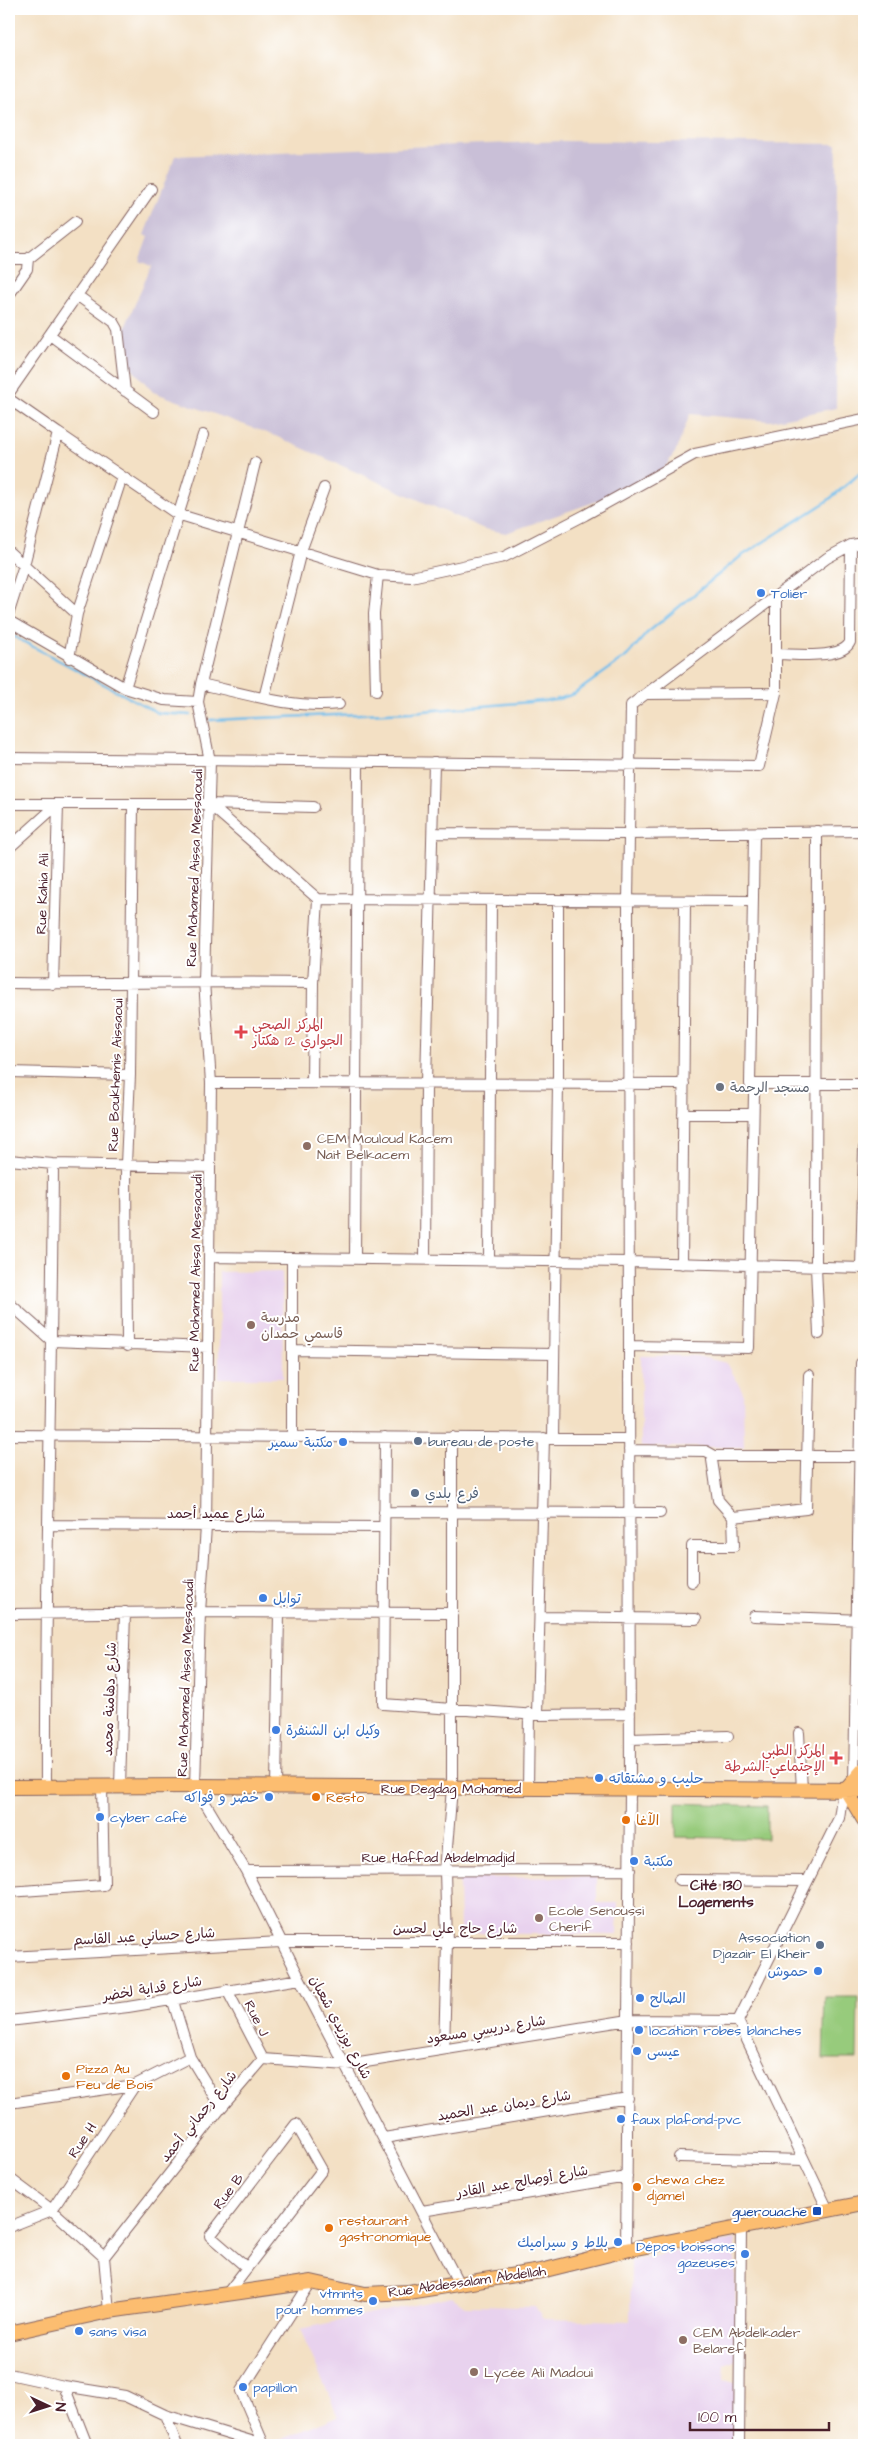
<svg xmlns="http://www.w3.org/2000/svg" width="873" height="2454" viewBox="0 0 873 2454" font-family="'Architects Daughter','Playpen Sans Arabic',sans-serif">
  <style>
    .built { fill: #e8d2ee }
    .industrial { fill: #c9bfd7 }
    .green { fill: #97cb7c; stroke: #707554 }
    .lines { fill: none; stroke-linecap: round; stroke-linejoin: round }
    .stream { stroke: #71bdeb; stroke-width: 2.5 }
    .minor-casing { stroke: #856361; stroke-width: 12 }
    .major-casing { stroke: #856361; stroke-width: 16 }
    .minor { stroke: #fff; stroke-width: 10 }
    .major { stroke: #fcbd6f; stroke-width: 14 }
    .shop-dot { fill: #3f7fe0; stroke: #fff; stroke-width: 2 }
    .health-dot { fill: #e0444e; stroke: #fff; stroke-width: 2 }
    .worship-dot { fill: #6b7280; stroke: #fff; stroke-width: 2 }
    .education-dot { fill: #8d6e63; stroke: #fff; stroke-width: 2 }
    .service-dot { fill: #5c6f8a; stroke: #fff; stroke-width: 2 }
    .food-dot { fill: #e8710a; stroke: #fff; stroke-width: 2 }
    .transit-dot { fill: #1a4fb4; stroke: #fff; stroke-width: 2 }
    .labels { text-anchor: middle; stroke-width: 4; stroke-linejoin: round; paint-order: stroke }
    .shop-label { font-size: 14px; fill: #366cbe; stroke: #fff; text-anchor: start }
    .street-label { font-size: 14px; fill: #4a1f2b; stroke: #fff }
    .health-label { font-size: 14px; fill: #be3a42; stroke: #fff; text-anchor: start }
    .worship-label { font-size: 14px; fill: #5b616d; stroke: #fff; text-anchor: start }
    .education-label { font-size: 14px; fill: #785e54; stroke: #fff; text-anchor: start }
    .service-label { font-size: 14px; fill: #4e5e75; stroke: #fff; text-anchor: start }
    .food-label { font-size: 14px; fill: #c56008; stroke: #fff; text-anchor: start }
    .transit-label { font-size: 14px; fill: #164399; stroke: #fff; text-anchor: end }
    .neighbourhood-label { font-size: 15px; font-weight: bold; fill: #4a1f2b; stroke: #fff }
  </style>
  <rect width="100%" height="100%" fill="#fff"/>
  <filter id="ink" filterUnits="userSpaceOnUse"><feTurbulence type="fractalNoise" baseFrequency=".02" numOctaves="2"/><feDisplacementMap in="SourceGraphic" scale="10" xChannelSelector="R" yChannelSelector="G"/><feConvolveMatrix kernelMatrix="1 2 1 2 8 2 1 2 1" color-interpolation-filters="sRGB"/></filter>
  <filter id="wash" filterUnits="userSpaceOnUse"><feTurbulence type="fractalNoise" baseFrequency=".0096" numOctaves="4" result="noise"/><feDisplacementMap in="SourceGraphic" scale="20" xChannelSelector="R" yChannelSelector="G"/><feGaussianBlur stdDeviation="1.12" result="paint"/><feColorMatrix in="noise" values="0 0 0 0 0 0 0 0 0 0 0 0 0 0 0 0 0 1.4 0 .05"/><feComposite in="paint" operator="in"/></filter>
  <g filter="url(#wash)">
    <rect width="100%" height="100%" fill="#f3e0c4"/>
    <path class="built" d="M282,1271L283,1378H219V1272Z
      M641,1356H696L727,1363L743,1392L744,1447H641Z
      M597,1877V1903H618L617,1935L460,1933L459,1878Z
      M735,2239L736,2359L725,2364L724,2380L736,2383L735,2443L268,2445L338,2416L300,2329L452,2297L465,2306L535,2307L543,2319L630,2321L631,2261Z"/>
    <path class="industrial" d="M563,141L837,144L836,408L771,421L690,414L676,451L663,470L603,499L506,533L484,529L273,435L153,392L131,367L124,330L151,266L139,261L148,237L144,235L175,156Z"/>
    <path class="green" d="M676,1803L767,1806V1839L676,1837Z
      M825,1997H858L857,2059H823Z"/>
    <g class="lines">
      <path class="stream" d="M9,634L158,713L190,715
        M210,720L412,712L555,700L574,694L627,656L647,633L740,557L826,502L864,470"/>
    </g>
  </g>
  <g filter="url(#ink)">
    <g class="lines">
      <defs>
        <path id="minor" d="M9,259H28L27,269L9,295
          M28,259L75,222
          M78,296L114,322L118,329L125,391
          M50,335L154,412
          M9,393L151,189
          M9,399L58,433
          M9,552L77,614
          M9,612L24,565L58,433L177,514L378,575L411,577L504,557L585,515L695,454L864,419
          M9,621L125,688L164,700L198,702L201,684C247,694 292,709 339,704
          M777,654C795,654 842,660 850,642L851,545
          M69,658L77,614L122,477
          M201,684L255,463
          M125,688L203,435
          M376,691L374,614L378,575
          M647,694L776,693
          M264,698L301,551L324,488
          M198,702L210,761L204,981L211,1083L206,1527L200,1612L195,1786L246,1871L300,1979L459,2284
          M9,758L759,766L776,693V598
          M9,804H58L53,984
          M209,804L318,899L753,901
          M817,831L816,1267L819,1334
          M433,833L628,834L864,831
          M9,848L58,804H209L313,807
          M9,983C110,984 212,981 313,983
          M9,1072L130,1075
          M312,1082L313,983L318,899
          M211,1083L684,1084
          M750,1084H864
          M683,1114H753
          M9,1160L53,1164L210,1167
          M209,1257L628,1262L864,1268
          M355,1259L358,762
          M425,1260L426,1083L434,762
          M489,1260L491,900
          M682,1264L685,902
          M861,1268L864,1148
          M9,1303L52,1341L208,1347
          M127,1346L126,1164L130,1075L133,805
          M630,1346L749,1348L754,1093L750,1084L754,834
          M292,1350L553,1354
          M9,1435L629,1439
          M292,1436V1258
          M385,1437L383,1704L537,1715L630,1714
          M553,1438L558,1083V901
          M629,1450L706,1451L715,1456H859
          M384,1512L660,1513
          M733,1517L806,1509L809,1375
          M48,1525L384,1527
          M692,1582V1546H734L733,1517L718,1500L712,1460L715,1456
          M9,1614L200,1612L453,1613
          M754,1616L864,1620
          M540,1617L696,1619
          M537,1715L544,1438
          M799,1733L802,1790
          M630,1739L728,1736
          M854,1782L861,1363
          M120,1787L125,1612
          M276,1787L279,1613
          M46,1788C45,1580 52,1372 53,1164
          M528,1789L529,1713
          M246,1871L630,1870
          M679,1880L806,1881
          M9,1892L104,1885L102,1787
          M9,1957L281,1942H629
          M227,1990L263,2059
          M172,1998L190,2057L221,2108
          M9,2021L128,2007L300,1979
          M738,2021L839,1818L843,1790
          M738,2021L828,2210
          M444,2049L447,1942L445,1871L452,1788V1437
          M9,2103L135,2085L190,2057
          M384,2138L628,2098
          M679,2157L804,2160
          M9,2178L52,2210L104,2257L109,2311
          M422,2211L627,2177
          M9,2227L52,2210L135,2085
          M626,2250L630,1789L628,902L631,705L827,558L851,545L864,543
          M104,2257L221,2108L263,2059L347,2065L629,2020L738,2021
          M226,2295L322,2170L296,2124L210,2236L247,2268
          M9,2374L64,2386L125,2396L165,2415L264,2445
          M64,2386L87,2445
          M165,2415L177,2445
          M264,2445L241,2391L311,2282
          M739,2445L741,2228"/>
        <path id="major" d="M864,1769L846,1790L864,1820
          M9,1787L195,1786L864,1790
          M9,2333L109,2311L311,2282L365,2294L408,2292L541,2271L626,2250L864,2203"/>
      </defs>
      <use href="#minor" class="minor-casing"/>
      <use href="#major" class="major-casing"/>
      <use href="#minor" class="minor"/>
      <use href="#major" class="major"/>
    </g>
  </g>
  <g class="shop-dot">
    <circle cx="761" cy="593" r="5"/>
    <circle cx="343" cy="1442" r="5"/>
    <circle cx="263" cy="1598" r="5"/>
    <circle cx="276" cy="1730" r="5"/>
    <circle cx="599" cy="1778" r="5"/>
    <circle cx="269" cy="1797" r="5"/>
    <circle cx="100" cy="1817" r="5"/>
    <circle cx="634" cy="1861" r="5"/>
    <circle cx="818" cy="1971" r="5"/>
    <circle cx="640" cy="1998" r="5"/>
    <circle cx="639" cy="2030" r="5"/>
    <circle cx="637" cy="2051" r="5"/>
    <circle cx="621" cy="2119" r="5"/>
    <circle cx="618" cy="2242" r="5"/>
    <circle cx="745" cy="2254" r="5"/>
    <circle cx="373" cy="2301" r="5"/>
    <circle cx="79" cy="2331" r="5"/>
    <circle cx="243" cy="2387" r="5"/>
  </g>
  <g class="health-dot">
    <path d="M238.5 1024.5h5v5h5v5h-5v5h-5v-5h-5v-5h5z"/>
    <path d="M833.5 1750.5h5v5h5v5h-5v5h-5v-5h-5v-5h5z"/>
  </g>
  <circle class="worship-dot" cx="720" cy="1087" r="5"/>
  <g class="education-dot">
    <circle cx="307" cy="1146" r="5"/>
    <circle cx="251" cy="1325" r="5"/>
    <circle cx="539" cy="1918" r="5"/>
    <circle cx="683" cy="2340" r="5"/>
    <circle cx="474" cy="2372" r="5"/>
  </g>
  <g class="service-dot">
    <circle cx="418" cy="1441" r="5"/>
    <circle cx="415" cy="1493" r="5"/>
    <circle cx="820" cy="1945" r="5"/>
  </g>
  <g class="food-dot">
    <circle cx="316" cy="1797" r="5"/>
    <circle cx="626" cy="1820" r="5"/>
    <circle cx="66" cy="2076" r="5"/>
    <circle cx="637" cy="2187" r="5"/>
    <circle cx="329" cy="2228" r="5"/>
  </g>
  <rect class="transit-dot" x="812" y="2206" width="10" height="10" rx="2.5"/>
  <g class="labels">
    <g class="shop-label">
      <text x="771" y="598">Tolier</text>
      <text x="333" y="1447" text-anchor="end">مكتبة سمير</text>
      <text x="273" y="1603">توابل</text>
      <text x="286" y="1735">وكيل ابن الشنفرة</text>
      <text x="609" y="1783">حليب و مشتقاته</text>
      <text x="259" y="1802" text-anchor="end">خضر و فواكه</text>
      <text x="110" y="1822">cyber café</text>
      <text x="644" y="1866">مكتبة</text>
      <text x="808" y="1976" text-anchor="end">حموش</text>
      <text x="650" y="2003">الصالح</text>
      <text x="649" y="2035">location robes blanches</text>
      <text x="647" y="2056">عيسى</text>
      <text x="631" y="2124">faux plafond-pvc</text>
      <text x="608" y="2247" text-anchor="end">بلاط و سيراميك</text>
      <text x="735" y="2251" text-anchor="end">Dépos boissons<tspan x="735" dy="16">gazeuses</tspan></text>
      <text x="363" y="2298" text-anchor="end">vtmnts<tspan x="363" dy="16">pour hommes</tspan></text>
      <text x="89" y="2336">sans visa</text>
      <text x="253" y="2392">papillon</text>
    </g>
    <g class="street-label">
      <text transform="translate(194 868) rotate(-88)" y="5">Rue Mohamed Aissa Messaoudi</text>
      <text transform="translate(42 894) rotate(-88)" y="5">Rue Kahia Ali</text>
      <text transform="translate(115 1075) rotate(-88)" y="5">Rue Boukhemis Aissaoui</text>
      <text transform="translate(195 1273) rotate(-89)" y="5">Rue Mohamed Aissa Messaoudi</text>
      <text x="216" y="1518">شارع عميد أحمد</text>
      <text transform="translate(185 1678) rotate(-88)" y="5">Rue Mohamed Aissa Messaoudi</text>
      <text transform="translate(109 1699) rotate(-88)" y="5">شارع دهامنة محمد</text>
      <text x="451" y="1793">Rue Degdag Mohamed</text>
      <text x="438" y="1862">Rue Haffad Abdelmadjid</text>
      <text x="455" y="1933">شارع حاج علي لحسن</text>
      <text transform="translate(144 1936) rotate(-3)" y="5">شارع حساني عبد القاسم</text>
      <text transform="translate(152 1988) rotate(-9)" y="5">شارع قداية لخضر</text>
      <text transform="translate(257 2018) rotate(63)" y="5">Rue J</text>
      <text transform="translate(341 2027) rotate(62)" y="5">شارع بوزيدي شعبان</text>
      <text transform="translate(486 2029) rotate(-9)" y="5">شارع دريسي مسعود</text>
      <text transform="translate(504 2105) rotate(-9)" y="5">شارع ديمان عبد الحميد</text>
      <text transform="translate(198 2116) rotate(-51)" y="5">شارع رحماني أحمد</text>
      <text transform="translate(82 2140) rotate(-56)" y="5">Rue H</text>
      <text transform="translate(522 2181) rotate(-10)" y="5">شارع أوصالح عبد القادر</text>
      <text transform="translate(228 2191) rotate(-53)" y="5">Rue B</text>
      <text transform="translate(467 2281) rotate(-8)" y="5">Rue Abdessalam Abdellah</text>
    </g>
    <g class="health-label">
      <text x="252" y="1029">المركز الصحي<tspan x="252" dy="16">الجواري 12 هكتار</tspan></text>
      <text x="825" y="1755" text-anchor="end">المركز الطبي<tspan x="825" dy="16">الإجتماعي-الشرطة</tspan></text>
    </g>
    <g class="worship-label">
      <text x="730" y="1092">مسجد الرحمة</text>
    </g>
    <g class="education-label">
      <text x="317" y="1143">CEM Mouloud Kacem<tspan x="317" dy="16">Nait Belkacem</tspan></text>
      <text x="261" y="1322">مدرسة<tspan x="261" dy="16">قاسمي حمدان</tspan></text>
      <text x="549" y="1915">Ecole Senoussi<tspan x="549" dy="16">Cherif</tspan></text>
      <text x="693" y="2337">CEM Abdelkader<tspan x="693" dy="16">Belaref</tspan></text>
      <text x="484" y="2377">Lycée Ali Madoui</text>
    </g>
    <g class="service-label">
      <text x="428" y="1446">bureau de poste</text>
      <text x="425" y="1498">فرع بلدي</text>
      <text x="810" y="1942" text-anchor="end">Association<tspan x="810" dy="16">Djazair El Kheir</tspan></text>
    </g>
    <g class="food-label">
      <text x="326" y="1802">Resto</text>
      <text x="636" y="1825">الآغا</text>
      <text x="76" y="2073">Pizza Au<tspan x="76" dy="16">Feu de Bois</tspan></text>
      <text x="647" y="2184">chewa chez<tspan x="647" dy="16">djamel</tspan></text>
      <text x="339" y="2225">restaurant<tspan x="339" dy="16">gastronomique</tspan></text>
    </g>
    <g class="transit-label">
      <text x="807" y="2216">guerouache</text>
    </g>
    <g class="neighbourhood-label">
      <text x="716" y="1890">Cité 130<tspan x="716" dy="17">Logements</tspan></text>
    </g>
  </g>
  <rect width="873" height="2454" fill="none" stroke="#fff" stroke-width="30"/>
  <g transform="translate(48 2406) rotate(94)" stroke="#ffffff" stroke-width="4" paint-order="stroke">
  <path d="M0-4L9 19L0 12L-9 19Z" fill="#4a1f2b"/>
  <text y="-8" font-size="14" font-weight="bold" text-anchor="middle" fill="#4a1f2b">N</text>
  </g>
  <path d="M690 2422v8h139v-8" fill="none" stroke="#4a1f2b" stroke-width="2.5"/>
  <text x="698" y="2422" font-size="15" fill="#4a1f2b" stroke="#ffffff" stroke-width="4" paint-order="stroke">100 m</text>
</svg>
